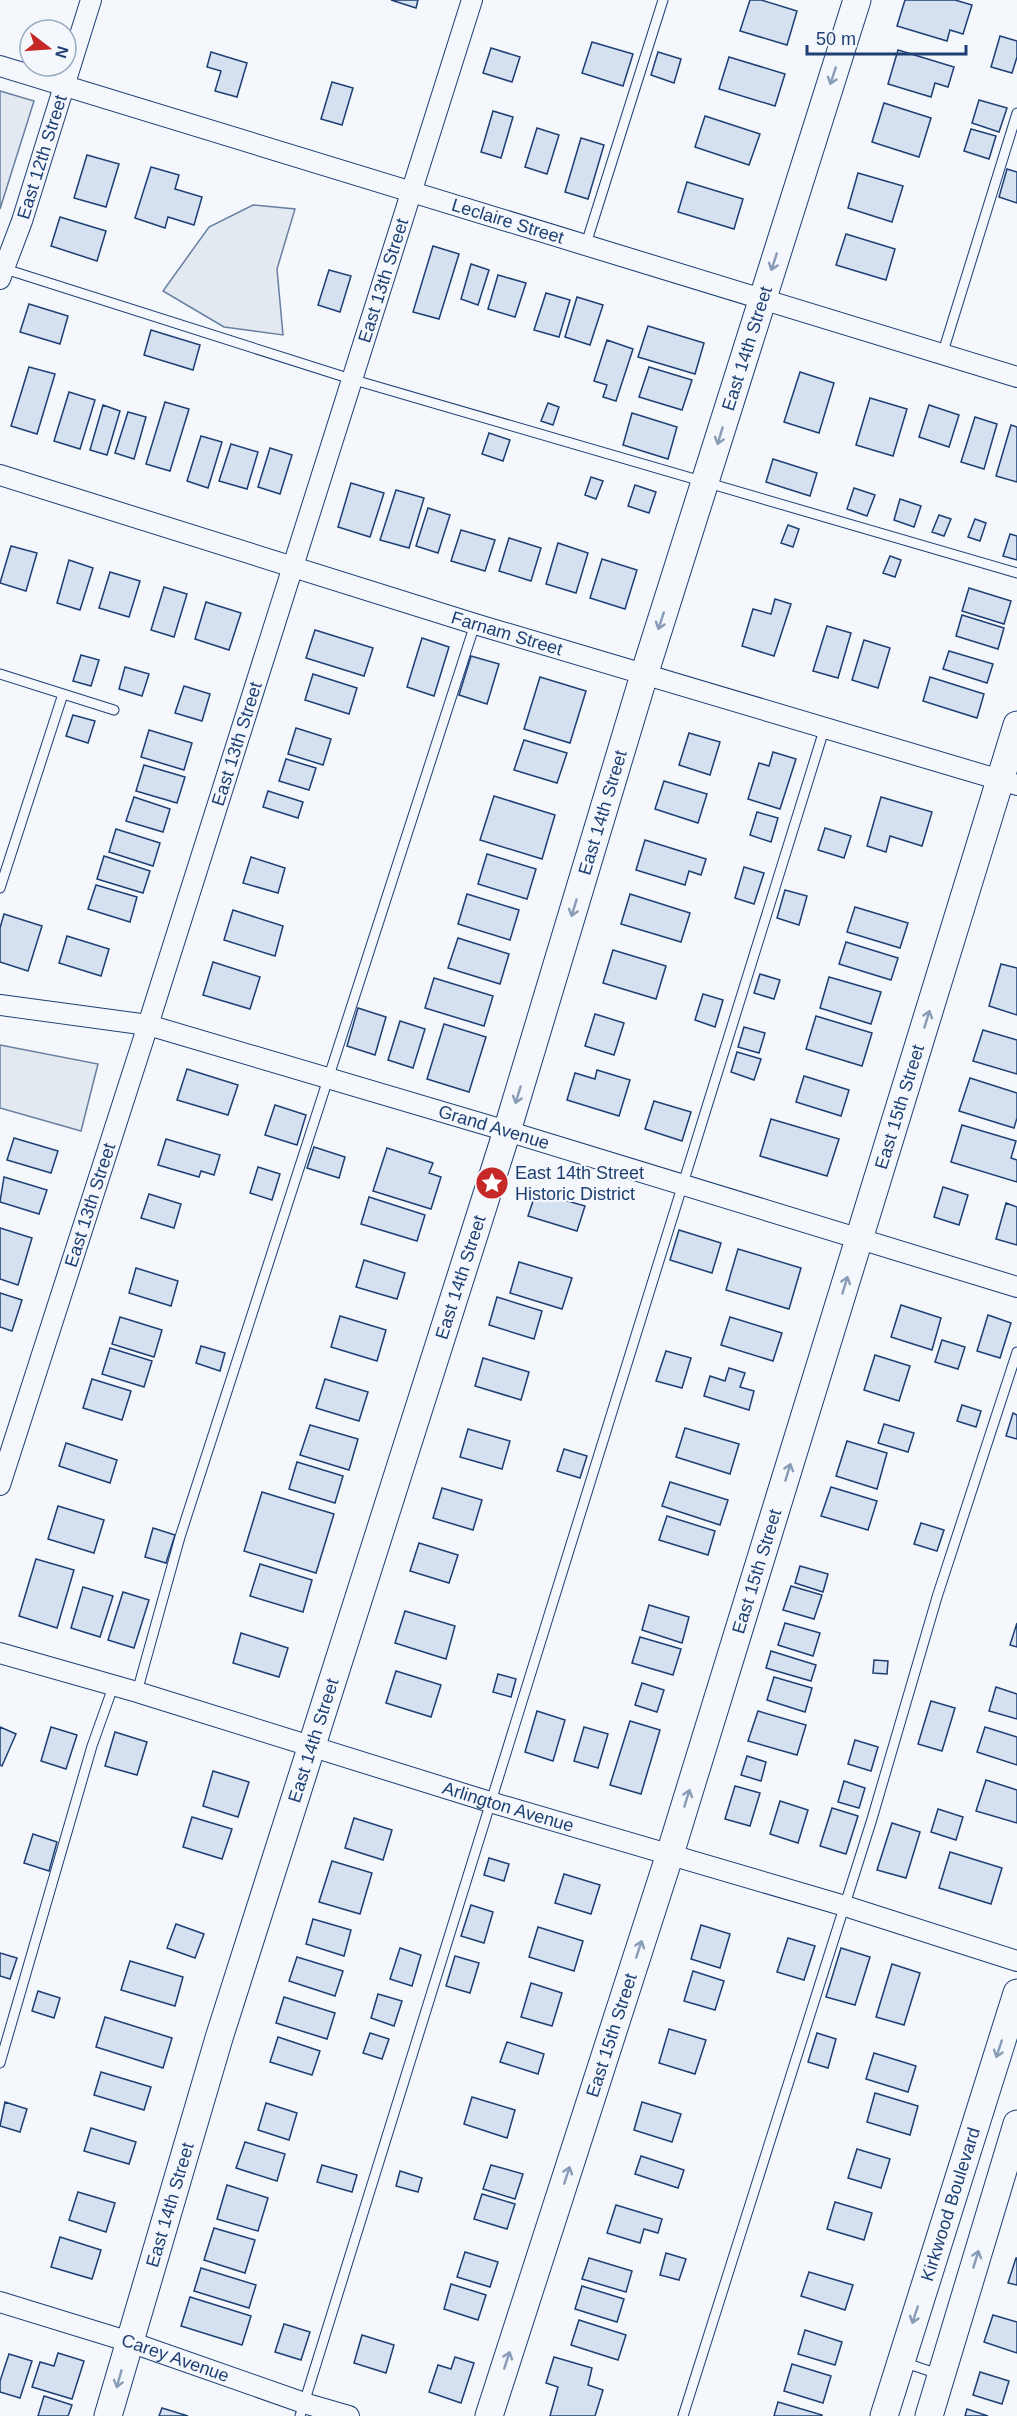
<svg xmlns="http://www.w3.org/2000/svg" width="1017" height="2416" viewBox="0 0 1017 2416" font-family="Helvetica,sans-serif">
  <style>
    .green { fill: #e3e9f0; stroke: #687fa3; stroke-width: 1.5 }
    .building { fill: #d5e0f0; stroke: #1d3f73; stroke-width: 1.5 }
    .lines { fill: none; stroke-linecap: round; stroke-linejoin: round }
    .lane-casing { stroke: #1d3f73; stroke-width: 11 }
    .street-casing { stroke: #1d3f73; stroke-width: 22 }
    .secondary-casing { stroke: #1d3f73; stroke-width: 29 }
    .lane { stroke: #f4f7fb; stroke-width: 9 }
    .street { stroke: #f4f7fb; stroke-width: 20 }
    .secondary { stroke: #f4f7fb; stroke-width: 27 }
    .oneway { stroke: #889bb7 }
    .labels { text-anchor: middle; stroke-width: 4.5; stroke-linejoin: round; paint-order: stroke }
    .street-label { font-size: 18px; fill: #1d3f73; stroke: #f4f7fb }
    .poi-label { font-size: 18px; fill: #1d3f73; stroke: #f4f7fb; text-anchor: start }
  </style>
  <rect width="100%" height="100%" fill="#f4f7fb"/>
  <path class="green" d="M0,91L34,101L0,209Z
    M253,205L295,209L277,269L283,335L224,327L163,291L209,227Z
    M0,1045L98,1064L81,1131L0,1108Z"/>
  <path class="building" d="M391,0H418L416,8Z
    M750,0H761L797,11L787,45L740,31Z
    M905,0H955L972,5L963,34L950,30L947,41L897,26Z
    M1000,36L1017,41V57L1012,73L991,67Z
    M592,42L633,54L623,86L582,73Z
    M491,48L520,57L512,82L483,73Z
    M898,50L954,67L948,87L935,83L931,97L888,84Z
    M211,52L247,63L237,97L215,91L221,71L207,67Z
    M658,52L681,59L674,83L651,75Z
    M729,57L785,74L775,106L719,89Z
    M332,82L353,88L342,125L321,119Z
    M979,100L1007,108L999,132L972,123Z
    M884,103L931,118L919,157L872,142Z
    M493,111L513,117L501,158L481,152Z
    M705,116L760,134L749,165L695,147Z
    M537,128L559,135L547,174L525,167Z
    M971,129L996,136L989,159L964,151Z
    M581,138L604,145L588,199L565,192Z
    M87,155L119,164L106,207L74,198Z
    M151,167L179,175L175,189L202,197L194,225L168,217L165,228L135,218Z
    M1007,169L1017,172V203L999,197Z
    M858,173L903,186L892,222L848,208Z
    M687,182L743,199L734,229L678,212Z
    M60,217L106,231L97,261L51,246Z
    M846,234L895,249L886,280L836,265Z
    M433,246L459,254L439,319L413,312Z
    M471,264L489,270L478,305L461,299Z
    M329,270L351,276L340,312L318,305Z
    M498,275L526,283L515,317L488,309Z
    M546,293L570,300L559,337L534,330Z
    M577,297L603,305L590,345L565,337Z
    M29,304L68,316L60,344L20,332Z
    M648,326L704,343L695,374L638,357Z
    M151,330L200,345L193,370L144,355Z
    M607,340L633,349L616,401L603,397L607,385L594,381Z
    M29,367L55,374L37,434L11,426Z
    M649,367L692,380L682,410L639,397Z
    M800,372L834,383L819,433L784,422Z
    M69,392L95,400L80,449L54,441Z
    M870,398L907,409L893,456L856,445Z
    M165,402L189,409L170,471L146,464Z
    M548,403L559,407L553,425L541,421Z
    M103,405L120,411L107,455L90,450Z
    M929,405L959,415L949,447L919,437Z
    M128,412L146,417L134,459L115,453Z
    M632,413L677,427L668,459L623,445Z
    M975,417L997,424L984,469L961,462Z
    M1011,425L1017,427V482L996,476Z
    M489,433L510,440L503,461L482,454Z
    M201,436L222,442L208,488L187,481Z
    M231,444L258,452L247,489L219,481Z
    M270,448L292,455L280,494L258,487Z
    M773,459L817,473L810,496L766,482Z
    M591,477L603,481L596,499L585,495Z
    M351,483L384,493L370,537L338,527Z
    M635,485L656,492L649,513L628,506Z
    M854,488L875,495L867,516L847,509Z
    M396,490L424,498L409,548L380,540Z
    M900,499L921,506L914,527L894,520Z
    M428,508L450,515L438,553L416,546Z
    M939,515L951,519L944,536L932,532Z
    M975,519L986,523L980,541L968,537Z
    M788,525L799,529L793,547L781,543Z
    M461,530L495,540L485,571L451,561Z
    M1010,534L1017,536V560L1003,556Z
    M509,538L541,548L531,581L499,571Z
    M558,543L588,553L576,593L546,584Z
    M11,546L37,553L26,591L0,583Z
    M890,556L901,560L895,577L883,573Z
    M602,559L637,570L625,609L590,598Z
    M69,560L93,568L80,610L57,603Z
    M110,572L140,581L129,617L99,608Z
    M164,587L187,594L174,637L151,630Z
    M969,588L1011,601L1004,624L962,611Z
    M775,599L791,604L774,656L742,646L753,609L771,614Z
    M206,602L241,613L229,650L195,639Z
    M962,615L1004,628L998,649L956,636Z
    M827,626L851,633L838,678L813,671Z
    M315,630L373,648L364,676L306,658Z
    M422,638L449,647L434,696L407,687Z
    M864,640L890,648L878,688L852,680Z
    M949,651L993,664L987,683L943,669Z
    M81,655L99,660L91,686L73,681Z
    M471,656L499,664L487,704L459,695Z
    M125,667L149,674L142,696L119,689Z
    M313,674L357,688L349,714L305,700Z
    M540,677L586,691L570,743L524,729Z
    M930,677L984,694L977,718L923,701Z
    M184,686L210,694L202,721L175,713Z
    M73,715L95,721L88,743L66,736Z
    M296,728L331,739L323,765L288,754Z
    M149,730L192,743L184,770L141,757Z
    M689,733L720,742L710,775L679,765Z
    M524,740L567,753L557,783L514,770Z
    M773,752L796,759L780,809L748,799L759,763L769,766Z
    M286,759L316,768L309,790L279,781Z
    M144,765L185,777L177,803L136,791Z
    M664,781L707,794L698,823L655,809Z
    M268,791L303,802L298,818L263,807Z
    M494,796L555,815L542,859L480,840Z
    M134,797L170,809L163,832L126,821Z
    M881,797L932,812L922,846L890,836L886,852L867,846Z
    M757,812L778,818L771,842L750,835Z
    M825,828L851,836L844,858L818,850Z
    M116,829L160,843L153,866L109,852Z
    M645,840L706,859L701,875L689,871L685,885L636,870Z
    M487,854L536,869L527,899L478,884Z
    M104,856L150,871L143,893L97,879Z
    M251,857L285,868L278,893L243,883Z
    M744,867L764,873L754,904L735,898Z
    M96,885L137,897L130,922L88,909Z
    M785,890L807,896L799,925L777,918Z
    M467,894L519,910L510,940L458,924Z
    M630,894L690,913L681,942L621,924Z
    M855,907L908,923L900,948L847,932Z
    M233,910L283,926L275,956L224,940Z
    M4,914L42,926L28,971L0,962V928Z
    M67,936L109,949L101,976L59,963Z
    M458,938L509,954L500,984L448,968Z
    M846,942L898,958L891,980L839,964Z
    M613,950L666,966L656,999L603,983Z
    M213,962L260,977L250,1009L203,995Z
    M1001,964L1017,968V1015L989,1006Z
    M760,974L780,980L774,999L754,993Z
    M829,977L881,992L871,1024L820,1008Z
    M434,978L493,996L484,1026L425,1008Z
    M703,994L723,1000L715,1027L695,1020Z
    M358,1008L386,1017L375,1055L347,1046Z
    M595,1014L624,1023L614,1055L585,1046Z
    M816,1016L872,1033L862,1066L806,1049Z
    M400,1021L425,1029L413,1068L388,1060Z
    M444,1024L486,1037L469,1092L427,1079Z
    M744,1027L765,1033L759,1053L738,1047Z
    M983,1030L1017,1040V1074L973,1061Z
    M737,1052L761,1059L754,1080L731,1072Z
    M187,1069L238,1085L228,1115L177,1100Z
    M597,1070L630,1080L619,1116L567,1100L575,1073L595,1079Z
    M804,1076L849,1090L841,1116L796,1102Z
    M970,1078L1017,1093V1118L1014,1128L959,1111Z
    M654,1101L691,1112L682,1141L645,1129Z
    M275,1105L306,1115L297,1145L265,1135Z
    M771,1119L839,1139L827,1176L760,1156Z
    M962,1125L1016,1141L1011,1158L1017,1160V1182L951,1162Z
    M14,1138L58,1151L51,1173L7,1160Z
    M166,1139L220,1155L214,1175L201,1171L199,1177L158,1165Z
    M314,1147L345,1157L339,1178L307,1168Z
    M387,1148L433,1163L429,1173L441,1177L431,1209L373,1191Z
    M258,1167L280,1174L272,1200L250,1193Z
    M4,1177L47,1190L39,1214L0,1202Z
    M943,1187L968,1195L959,1225L934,1217Z
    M536,1192L585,1206L577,1231L528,1216Z
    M149,1194L181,1204L174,1228L141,1218Z
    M369,1197L425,1215L417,1241L361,1224Z
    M1006,1203L1017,1207V1245L996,1239Z
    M0,1228L32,1238L18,1285L0,1279Z
    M679,1230L721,1243L712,1273L670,1260Z
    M738,1249L801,1268L789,1309L726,1290Z
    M364,1260L405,1273L397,1299L356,1287Z
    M519,1262L572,1278L562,1309L510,1293Z
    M136,1268L178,1281L171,1306L129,1293Z
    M0,1293L22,1300L12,1331L0,1327Z
    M497,1297L542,1311L534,1339L489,1325Z
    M901,1305L941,1318L932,1350L891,1337Z
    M988,1315L1011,1323L1000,1358L977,1351Z
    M340,1316L386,1330L377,1361L331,1347Z
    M120,1317L162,1330L154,1357L112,1344Z
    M730,1317L782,1333L773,1361L721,1345Z
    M942,1340L965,1347L958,1369L935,1362Z
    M201,1346L225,1353L220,1371L196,1363Z
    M110,1348L152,1361L144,1387L102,1374Z
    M666,1351L691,1358L682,1388L656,1381Z
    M875,1355L910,1366L899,1401L864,1390Z
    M483,1358L529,1372L521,1400L475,1386Z
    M729,1368L745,1373L740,1387L754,1391L749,1410L704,1396L710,1376L725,1381Z
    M92,1379L131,1391L122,1420L83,1408Z
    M325,1379L368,1392L359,1421L316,1408Z
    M962,1405L981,1411L976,1427L957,1421Z
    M1013,1413L1017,1415V1439L1006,1436Z
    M884,1424L914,1433L908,1452L878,1443Z
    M310,1425L358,1439L349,1470L300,1455Z
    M685,1428L739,1444L730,1474L676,1457Z
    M468,1429L510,1441L502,1469L460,1457Z
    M847,1441L887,1453L877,1489L836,1476Z
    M66,1443L117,1460L110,1483L59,1466Z
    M564,1449L587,1456L580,1478L557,1471Z
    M297,1462L343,1476L335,1503L289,1489Z
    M670,1482L728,1500L720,1525L662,1506Z
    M831,1487L877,1501L868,1530L821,1516Z
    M442,1488L482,1500L473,1530L433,1518Z
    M262,1492L334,1514L316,1573L244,1551Z
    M58,1506L104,1520L94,1553L48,1539Z
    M667,1516L715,1531L708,1555L659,1540Z
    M921,1523L944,1530L937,1551L914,1544Z
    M153,1528L175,1535L166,1563L145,1557Z
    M419,1543L458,1555L449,1583L410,1571Z
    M36,1559L74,1570L57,1628L19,1616Z
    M260,1564L312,1580L303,1612L250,1596Z
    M800,1566L828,1574L823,1592L795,1583Z
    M791,1586L822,1595L814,1619L783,1610Z
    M83,1587L113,1596L100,1637L71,1628Z
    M123,1592L149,1600L134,1648L108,1640Z
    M649,1605L689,1617L682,1643L642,1630Z
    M405,1611L455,1626L446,1659L395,1643Z
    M785,1623L820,1633L813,1656L778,1645Z
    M1017,1623V1647L1010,1645Z
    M241,1633L288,1648L279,1677L233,1663Z
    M640,1637L681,1649L673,1675L632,1663Z
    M771,1651L816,1665L811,1681L766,1668Z
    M874,1660L888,1661L887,1674L873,1673Z
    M396,1671L441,1685L431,1717L386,1703Z
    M498,1674L516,1679L511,1697L493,1692Z
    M774,1677L812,1688L805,1712L767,1700Z
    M642,1683L664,1690L657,1712L635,1705Z
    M996,1687L1017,1694V1719L989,1711Z
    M931,1701L955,1708L942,1751L918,1744Z
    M537,1711L565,1720L553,1761L525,1752Z
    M758,1711L806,1725L797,1755L748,1741Z
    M630,1721L660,1730L641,1794L610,1785Z
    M0,1727L16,1734L2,1766L0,1765Z
    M51,1727L77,1735L66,1769L41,1761Z
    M584,1727L608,1734L598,1768L574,1761Z
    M985,1727L1017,1737V1765L977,1752Z
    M115,1732L147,1742L137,1775L105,1766Z
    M855,1740L878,1747L871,1771L848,1764Z
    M747,1756L766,1762L761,1781L741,1775Z
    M213,1771L249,1782L238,1817L203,1806Z
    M986,1780L1017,1790V1823L976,1811Z
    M844,1781L865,1788L859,1808L838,1802Z
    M735,1786L760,1793L750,1826L725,1819Z
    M780,1801L808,1810L798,1843L770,1834Z
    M832,1808L858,1816L846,1854L820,1846Z
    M938,1809L963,1817L956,1840L931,1832Z
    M192,1817L232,1829L222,1859L183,1847Z
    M354,1818L392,1830L383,1860L345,1848Z
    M892,1823L920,1832L906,1878L877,1870Z
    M33,1834L57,1842L49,1871L24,1863Z
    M950,1852L1002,1868L991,1904L939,1888Z
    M489,1858L509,1864L504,1881L484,1875Z
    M332,1861L372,1873L360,1914L319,1902Z
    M564,1874L600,1885L591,1914L555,1903Z
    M471,1905L493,1912L484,1943L461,1936Z
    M313,1919L351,1930L344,1956L306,1944Z
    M176,1924L204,1934L195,1958L167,1948Z
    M701,1925L730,1934L720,1968L691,1959Z
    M538,1927L583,1941L574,1971L529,1957Z
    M788,1938L815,1946L804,1980L777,1972Z
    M400,1948L421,1955L412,1986L390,1979Z
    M841,1948L870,1957L855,2005L826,1997Z
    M0,1953L17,1958L10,1979L0,1976Z
    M455,1956L479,1963L470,1993L446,1986Z
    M297,1957L343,1971L335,1996L289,1981Z
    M130,1961L183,1977L175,2006L121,1990Z
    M892,1964L920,1973L904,2025L876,2017Z
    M693,1971L724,1981L715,2010L684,2001Z
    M531,1983L562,1993L552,2026L521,2017Z
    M38,1991L60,1998L54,2018L32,2011Z
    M378,1994L402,2001L394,2026L371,2018Z
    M284,1997L335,2013L327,2039L276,2023Z
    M105,2017L172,2038L163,2068L96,2047Z
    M669,2029L706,2040L695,2074L659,2063Z
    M370,2033L389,2039L382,2059L363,2053Z
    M817,2033L836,2039L828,2068L808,2062Z
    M278,2037L320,2051L312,2075L270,2062Z
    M507,2042L544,2054L538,2074L500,2062Z
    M874,2053L916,2066L908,2092L866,2079Z
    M101,2072L151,2087L144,2110L94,2095Z
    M875,2093L918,2106L910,2135L867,2122Z
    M472,2097L515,2110L507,2138L464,2124Z
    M5,2102L27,2109L20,2132L0,2126Z
    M642,2102L681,2114L672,2142L634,2130Z
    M266,2103L297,2113L289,2140L258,2130Z
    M91,2128L136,2142L129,2164L84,2151Z
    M245,2142L285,2154L277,2181L236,2168Z
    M857,2149L890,2159L881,2188L848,2178Z
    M641,2156L684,2170L678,2188L635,2174Z
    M322,2165L357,2175L352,2192L317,2182Z
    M491,2165L523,2174L515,2199L483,2189Z
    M400,2171L422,2178L418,2192L396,2186Z
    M227,2185L268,2198L258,2231L217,2219Z
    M78,2192L115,2203L106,2232L69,2220Z
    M482,2194L515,2204L507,2229L474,2219Z
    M835,2202L872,2213L864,2240L827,2229Z
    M616,2205L662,2219L658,2233L644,2229L640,2243L607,2233Z
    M214,2228L255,2240L245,2273L204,2260Z
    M60,2237L101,2250L92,2279L51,2267Z
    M465,2252L498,2262L490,2287L457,2277Z
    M666,2253L686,2259L679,2280L660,2275Z
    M589,2258L632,2271L626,2292L582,2279Z
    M1016,2258H1017V2285L1008,2283Z
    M201,2268L256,2285L249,2308L194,2291Z
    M809,2272L853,2285L845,2310L801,2296Z
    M451,2284L486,2295L478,2320L444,2309Z
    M582,2286L624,2299L617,2322L575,2309Z
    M190,2297L251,2316L242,2345L181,2326Z
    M993,2315L1017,2322V2353L984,2342Z
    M579,2320L626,2335L618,2360L571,2345Z
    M284,2324L310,2332L301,2360L275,2352Z
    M805,2330L842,2342L835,2365L798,2354Z
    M362,2335L394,2345L386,2373L354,2363Z
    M58,2353L84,2361L72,2399L32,2387L40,2362L54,2366Z
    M9,2354L32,2361L20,2398L0,2392V2381Z
    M455,2357L474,2363L461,2403L429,2392L438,2365L451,2369Z
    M554,2357L592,2368L588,2385L603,2390L595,2416H550L558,2387L546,2383Z
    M792,2364L831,2376L823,2403L784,2391Z
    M980,2372L1009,2381L1002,2404L973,2395Z
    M44,2396L72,2405L68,2416H38Z
    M778,2402L822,2415V2416H774Z
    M162,2408L188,2416H159Z
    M967,2409L988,2416H965Z"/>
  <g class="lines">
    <defs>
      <path id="lane" d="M585,247L663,0
        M2,268L351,379L1017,573
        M942,355L1017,113
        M0,674L114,710
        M0,888L63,694
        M137,1692L180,1537L475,624
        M0,2063L92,1746L113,1687
        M903,2362L938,2374
        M300,2416L824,730
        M683,2416L872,1819L937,1597L1017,1352"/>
      <g id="street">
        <path id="s1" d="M0,66L1017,377"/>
        <path id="s2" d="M0,279L22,221L91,0"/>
        <path id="s3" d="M0,475L475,624L1017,785"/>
        <path id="s4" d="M0,1005L148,1025L507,1131L1017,1287"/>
        <path id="s5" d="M0,1485L148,1025L472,0"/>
        <path id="s6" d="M0,1653L137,1692L490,1802L845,1906L1017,1961"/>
        <path id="s7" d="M0,2302L130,2342L304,2403L349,2416"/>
      </g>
      <g id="secondary">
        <path id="s8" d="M108,2416L219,2038L507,1131L644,675L857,0"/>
        <path id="s9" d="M489,2416L670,1854L1017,725"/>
        <path id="s10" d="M884,2416L1017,1993"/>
        <path d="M929,2416L1017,2124"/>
      </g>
    </defs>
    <use href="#lane" class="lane-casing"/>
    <use href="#street" class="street-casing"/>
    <use href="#secondary" class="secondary-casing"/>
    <use href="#lane" class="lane"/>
    <use href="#street" class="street"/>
    <use href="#secondary" class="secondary"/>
  </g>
  <defs><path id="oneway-shaft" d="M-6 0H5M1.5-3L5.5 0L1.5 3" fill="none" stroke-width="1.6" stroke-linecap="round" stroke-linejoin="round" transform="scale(1.5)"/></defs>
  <g class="oneway">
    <use href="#oneway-shaft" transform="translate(833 76) rotate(108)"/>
    <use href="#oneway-shaft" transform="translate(774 262) rotate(108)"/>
    <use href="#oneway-shaft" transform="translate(720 436) rotate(107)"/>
    <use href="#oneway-shaft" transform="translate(661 621) rotate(108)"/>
    <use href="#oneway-shaft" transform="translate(574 908) rotate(107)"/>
    <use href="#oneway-shaft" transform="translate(927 1019) rotate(-73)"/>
    <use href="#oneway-shaft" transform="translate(518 1095) rotate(107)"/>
    <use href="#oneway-shaft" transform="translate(845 1285) rotate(-73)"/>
    <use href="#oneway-shaft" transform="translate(788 1472) rotate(-73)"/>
    <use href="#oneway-shaft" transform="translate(687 1798) rotate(-73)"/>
    <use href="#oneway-shaft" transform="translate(639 1949) rotate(-72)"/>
    <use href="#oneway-shaft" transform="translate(999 2049) rotate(108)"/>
    <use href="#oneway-shaft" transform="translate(567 2175) rotate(-72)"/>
    <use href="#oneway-shaft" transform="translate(976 2259) rotate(-73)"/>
    <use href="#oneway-shaft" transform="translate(915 2315) rotate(108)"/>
    <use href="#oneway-shaft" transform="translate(507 2360) rotate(-72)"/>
    <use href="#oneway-shaft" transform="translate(119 2379) rotate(106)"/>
  </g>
  <defs>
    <symbol id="sight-disc" viewBox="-11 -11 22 22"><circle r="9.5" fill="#c62828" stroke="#f4f7fb"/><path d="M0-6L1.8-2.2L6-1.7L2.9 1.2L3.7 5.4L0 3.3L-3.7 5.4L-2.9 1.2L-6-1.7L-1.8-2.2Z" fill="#fff"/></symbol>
  </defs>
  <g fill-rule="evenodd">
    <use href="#sight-disc" x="473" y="1164" width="38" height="38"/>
  </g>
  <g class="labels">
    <g class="street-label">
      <text dy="6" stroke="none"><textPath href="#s2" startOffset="129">East 12th Street</textPath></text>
      <text dy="6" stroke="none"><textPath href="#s1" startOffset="531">Leclaire Street</textPath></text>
      <text dy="6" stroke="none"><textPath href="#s5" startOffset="1264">East 13th Street</textPath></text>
      <text dy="6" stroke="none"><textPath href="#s8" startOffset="2164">East 14th Street</textPath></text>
      <text dy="6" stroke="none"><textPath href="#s3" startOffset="531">Farnam Street</textPath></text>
      <text dy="6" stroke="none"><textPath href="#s5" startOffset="778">East 13th Street</textPath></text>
      <text dy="6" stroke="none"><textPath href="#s8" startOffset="1678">East 14th Street</textPath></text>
      <text dy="6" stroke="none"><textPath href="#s9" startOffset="1372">East 15th Street</textPath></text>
      <text dy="6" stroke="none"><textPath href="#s4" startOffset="510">Grand Avenue</textPath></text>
      <text dy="6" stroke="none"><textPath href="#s5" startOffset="294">East 13th Street</textPath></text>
      <text dy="6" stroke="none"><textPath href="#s8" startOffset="1192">East 14th Street</textPath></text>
      <text dy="6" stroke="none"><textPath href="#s9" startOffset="886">East 15th Street</textPath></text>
      <text dy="6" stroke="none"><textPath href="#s8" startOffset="706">East 14th Street</textPath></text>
      <text dy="6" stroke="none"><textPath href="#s6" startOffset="531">Arlington Avenue</textPath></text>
      <text dy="6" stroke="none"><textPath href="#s9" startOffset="400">East 15th Street</textPath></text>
      <text dy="6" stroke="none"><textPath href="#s8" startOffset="220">East 14th Street</textPath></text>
      <text dy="6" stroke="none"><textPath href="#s10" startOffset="222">Kirkwood Boulevard</textPath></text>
      <text dy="6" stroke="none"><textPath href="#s7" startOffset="184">Carey Avenue</textPath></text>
    </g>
    <g class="poi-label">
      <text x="515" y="1179">East 14th Street<tspan x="515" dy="21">Historic District</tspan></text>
    </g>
  </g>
  <g transform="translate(48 48) rotate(107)"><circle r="28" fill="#f4f7fb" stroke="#9eadc5" stroke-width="1.5"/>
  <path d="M0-4.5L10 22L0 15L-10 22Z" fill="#c62828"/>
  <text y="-9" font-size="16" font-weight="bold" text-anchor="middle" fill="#1d3f73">N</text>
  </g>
  <path d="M807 45v9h159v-9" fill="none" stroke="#1d3f73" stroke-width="3"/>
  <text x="816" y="45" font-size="18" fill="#1d3f73" stroke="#f4f7fb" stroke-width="4.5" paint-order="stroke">50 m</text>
</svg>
